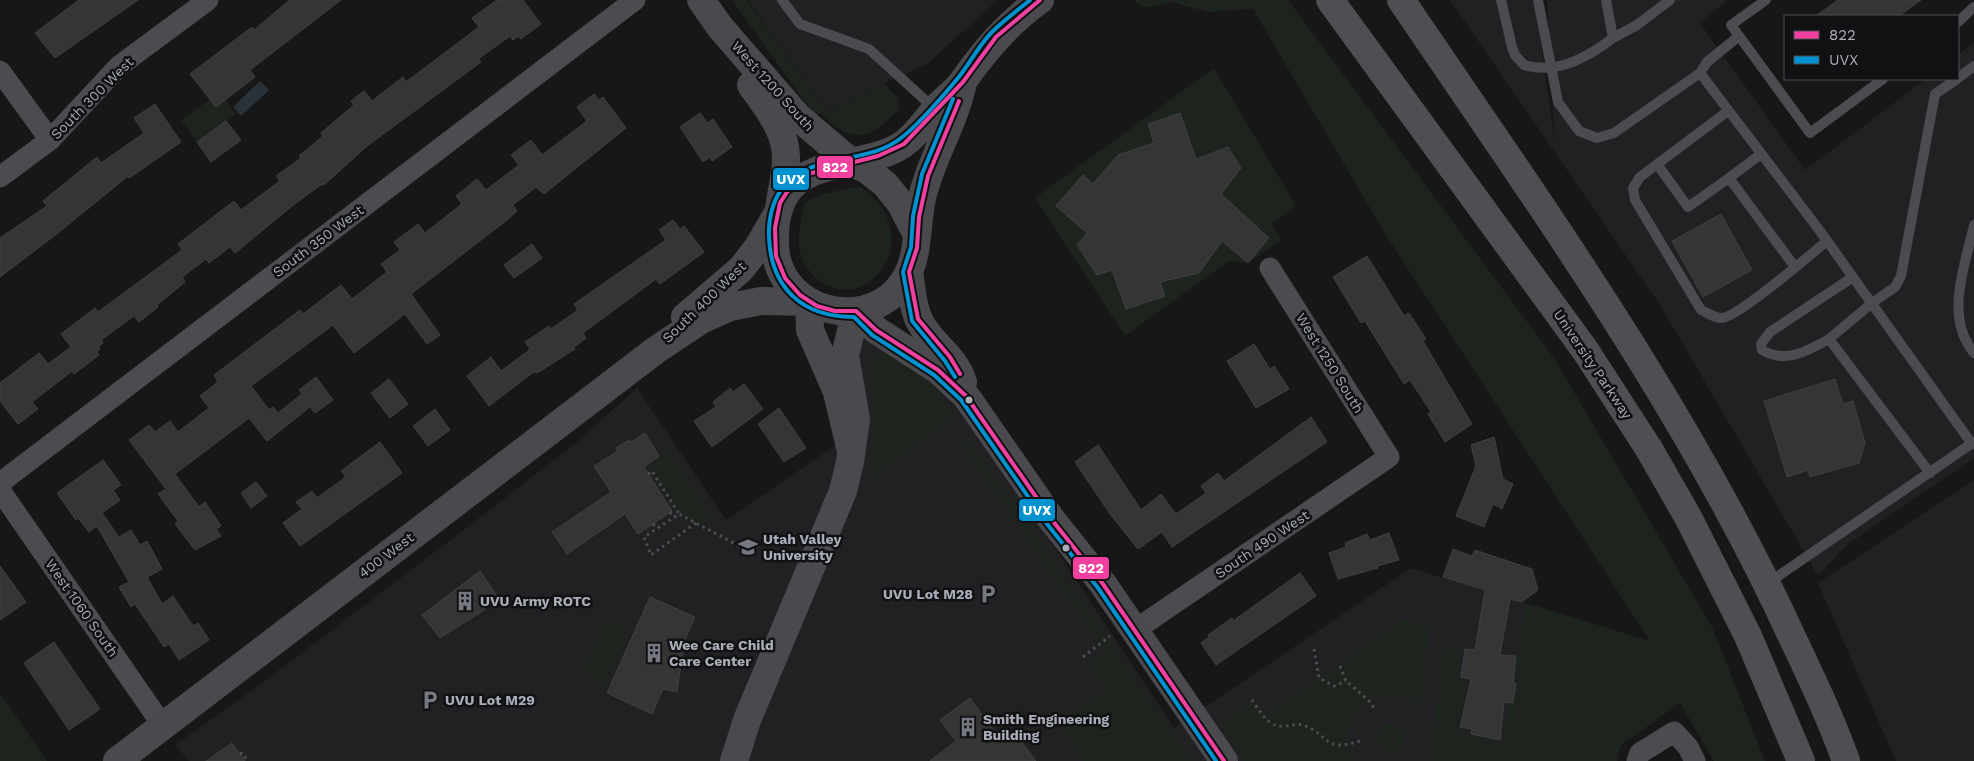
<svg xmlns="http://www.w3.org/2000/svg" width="1974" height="761" viewBox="0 0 1974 761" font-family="'Work Sans',sans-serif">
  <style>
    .built { fill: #212123 }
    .green { fill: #1d241e }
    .water { fill: #2a3239 }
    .building { fill: #353536; stroke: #3f4043 }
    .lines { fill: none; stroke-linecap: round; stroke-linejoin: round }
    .path { stroke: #4d4e52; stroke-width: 3; stroke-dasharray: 2.5 4; stroke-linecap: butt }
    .lane { stroke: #4b4c50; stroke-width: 10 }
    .street { stroke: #4b4c50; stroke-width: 21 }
    .secondary { stroke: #4a4a4e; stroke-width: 28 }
    .primary { stroke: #4d4f52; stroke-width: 28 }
    .bus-1-casing { stroke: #111113; stroke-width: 8 }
    .bus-2-casing { stroke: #111113; stroke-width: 8 }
    .bus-1 { stroke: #f240a1; stroke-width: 4 }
    .bus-2 { stroke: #0091d0; stroke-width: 4 }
    .bus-dot { fill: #a8adb8; stroke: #111113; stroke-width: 2 }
    .labels { text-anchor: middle; stroke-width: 5; stroke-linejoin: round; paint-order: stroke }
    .street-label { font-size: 14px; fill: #a8adb8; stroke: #111113 }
    .poi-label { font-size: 14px; font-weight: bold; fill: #a8adb8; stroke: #111113; text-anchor: start }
    .line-badge { stroke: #111113; stroke-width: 2 }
    .badge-label { font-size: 14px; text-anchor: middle; font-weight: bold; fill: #fff }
  </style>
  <rect width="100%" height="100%" fill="#171717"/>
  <path class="built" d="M748,0H998L928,63L826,111Z
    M1450,0H1535L1555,144L1547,0H1727L1700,23L1805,170L1926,79H1958V55L1974,42V458L1848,544L1818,576L1662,308Z
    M865,336L917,362L963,409L1174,728L1411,568L1650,642L1616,761H189L175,745L258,686L469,526L578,441L637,388L726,520L865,425L854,343Z
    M1974,480V761H1896L1818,583Z"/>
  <path class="green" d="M732,0H747L826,111L884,84L898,98L899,110C890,117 878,130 868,134C850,140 831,124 820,113L815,116Z
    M1133,0H1288L1554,358L1712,627L1765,761H1714L1680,703L1621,745L1617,761H1431L1443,646L1461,650L1459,682L1468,683L1457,732L1503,743L1526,603L1650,641L1384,232L1253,9L1209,12L1171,2L1144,8Z
    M1214,68L1296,206L1271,224L1282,240L1248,263L1229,261L1125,336L1035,198Z
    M220,92L236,114L197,142L181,120Z
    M859,186C930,232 870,321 816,278C806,269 800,258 799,245C798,231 802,216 804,203L820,195Z
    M891,347L914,356L955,416L872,479L874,406L869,379L872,358Z
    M969,439L1192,761H1084L1057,723L1104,691V685L1088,663L1104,651L962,445Z
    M669,451L711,517L701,525L682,516L648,464Z
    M606,619L629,630L602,690L584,666Z
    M1403,620L1430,625L1421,705L1406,696L1375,694C1351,715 1341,730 1355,761H1244L1219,725L1252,700L1265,716Z
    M0,693L47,761H0Z
    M1377 738a14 14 0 1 1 28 0a14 14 0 1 1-28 0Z"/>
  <path class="water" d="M260,81L269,90L241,116L233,107Z"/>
  <path class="building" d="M79,0H138L55,58L35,33Z
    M290,0H341L250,70L255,77L216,107L190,74L252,27L254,30Z
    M497,0H523L541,24L521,39L518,36L513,40L510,36L478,59L481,62L367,146L324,185L322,184L292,206L235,253L230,247L209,263L206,259L182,277L185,282L157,305L158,307L139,322L134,316L101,340L103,343L98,347L100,349L97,352L99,355L74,374L72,371L32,402L38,409L18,424L0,401V383L39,353L48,364L71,347L61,334L95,308L98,312L182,250L178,244L234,201L241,210L280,181L276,176L301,158L299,156L323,136L321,133L354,105L351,101L364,91L372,101L403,77L406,82L479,27L472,18Z
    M1838,0H1921L1899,16H1816Z
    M594,94L599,100L603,97L626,128L544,194L536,187L513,205L517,211L507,220L411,294L440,335L427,344L405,314L354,353L333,325L251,386L269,410L273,407L278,413L302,394L299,390L316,377L333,400L315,413L310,407L267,441L249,418L175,474L199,507L205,502L221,526L216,529L221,536L195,550L175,524L178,521L158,494L166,489L129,440L149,425L155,432L170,421L178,432L209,408L200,396L218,382L214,375L300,310L303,314L341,285L352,299L387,272L381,264L400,250L394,242L418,224L425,233L462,204L456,196L477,179L486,190L519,165L511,155L531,140L542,155L587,121L577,107Z
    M155,104L181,142L129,178L128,176L58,233L0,277V238L47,206L43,201L97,157L101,163L144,133L134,118Z
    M700,113L708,123L713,119L732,147L712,161L710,157L703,162L680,127Z
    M1180,113L1196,159L1228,147L1241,168L1221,194L1269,238L1248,263L1222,241L1199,273L1160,282L1165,296L1126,309L1112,270L1097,275L1077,245L1087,233L1056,206L1083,175L1093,184L1118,155L1154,143L1148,124Z
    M226,121L241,140L211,162L197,142Z
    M1721,214L1752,270L1703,297L1672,241Z
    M673,220L680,229L684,226L704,252L660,284L656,279L583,333L586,338L573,348L575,349L542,370L536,373L535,371L489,406L467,376L468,375L491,357L501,371L528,351L530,349L525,342L549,326L551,329L578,310L574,304L666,240L659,230Z
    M532,244L542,258L514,278L504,265Z
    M1367,256L1404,316L1409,313L1426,339L1423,341L1472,424L1445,442L1428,414L1431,412L1410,380L1404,384L1365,321L1361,323L1333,277Z
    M1254,344L1270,369L1274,366L1289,389L1256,408L1227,361Z
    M389,379L408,404L390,418L371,393Z
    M1835,379L1843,404L1853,401L1865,443L1859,463L1810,477L1808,470L1787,477L1764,401Z
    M744,384L763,409L712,447L694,421L716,407L713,402L730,388L733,392Z
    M779,408L806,448L784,462L758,424Z
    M435,409L450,430L428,446L413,426Z
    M1311,417L1327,442L1172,547L1162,532L1138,549L1110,514L1075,462L1098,445L1141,510L1161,494L1176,514L1206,493L1201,486L1218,473L1224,481Z
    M645,433L659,456L644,467L672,511L638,534L625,514L567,554L552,532L611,492L594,466L618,451L616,448L629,440L631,442Z
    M1494,437L1503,479L1513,484L1502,509L1493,504L1484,527L1456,516L1476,466L1471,445Z
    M380,442L402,473L300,546L283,523L302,509L296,502L312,491L317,498L346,477L341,471Z
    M103,460L121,485L113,490L120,500L102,513L119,537L131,530L140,545L147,541L162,569L147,577L162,604L173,596L193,626L198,623L209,640L179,660L169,644L164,647L135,604L131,607L119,587L129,582L97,526L89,532L78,518L76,520L57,493Z
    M256,482L267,496L251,508L241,493Z
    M1389,533L1399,560L1377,566L1378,568L1338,579L1329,553L1346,547L1345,543L1367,534L1370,540Z
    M1453,549L1472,556L1475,550L1532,569L1538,590L1522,602L1510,599L1500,655L1516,656L1513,683L1516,684L1513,703L1504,702L1500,740L1471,734L1472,729L1460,727L1471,679L1461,677L1465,649L1475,650L1485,590L1443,577Z
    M0,566L26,602L0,620Z
    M480,571L497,596L483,606L486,609L440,638L422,615Z
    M1300,573L1316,596L1216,665L1201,643L1209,637L1208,635L1232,618L1233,621Z
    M650,597L695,617L684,642L677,692L663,689L652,714L607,693Z
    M54,642L100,709L69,730L24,663Z
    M970,698L1003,743L1016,734L1036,761H930L956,741L940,720Z
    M232,743L245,761H206Z"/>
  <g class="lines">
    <path class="path" d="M648,474L652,471L679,514
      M670,512L674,517
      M696,523L651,555L644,537L679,514L739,546
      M653,524L657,528
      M1314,649L1319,678L1334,686L1346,681
      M1083,657L1110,636
      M681,665L697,666
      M1340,666L1346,681L1368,700L1376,710
      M1252,700C1260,711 1268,728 1284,726C1291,726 1296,723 1303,725C1331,735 1322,753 1360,741
      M240,754L242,753L248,761"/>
    <path class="lane" d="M782,0L800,24L869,49L935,109
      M1501,0L1512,47L1515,55L1524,65C1557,75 1588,57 1613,38L1606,0
      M1538,0L1558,102L1579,131L1597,138L1614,133L1700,73L1820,231L1972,444
      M1766,0L1731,25L1810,133L1883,79
      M1958,22L1974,7
      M1613,38L1637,25L1670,0
      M1700,73L1707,62L1739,36
      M1958,78L1974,66
      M1728,111L1640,177L1633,188L1635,200L1701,310C1708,313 1714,318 1722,318C1738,317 1810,255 1827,241
      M1657,164L1688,207L1729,178L1795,267
      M1729,178L1761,154
      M1974,225C1965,266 1944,317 1974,353
      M1829,339C1808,351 1785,364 1762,350L1761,344L1770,332L1853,277
      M1930,473L1829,339L1872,303L1895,287L1901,276L1935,94L1957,79
      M1768,583L1974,442"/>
    <path class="street" d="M0,71L50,140
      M0,177L50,140L119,66L208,0
      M0,483L635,0
      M0,490L163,726
      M1135,630L1389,457L1270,268
      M1637,761L1640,753L1674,732L1688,747L1695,761"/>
    <path class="secondary" d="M701,0L720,27L798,117L851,162L867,170L885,184L901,204L917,235
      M963,82C955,123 931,158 922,198C915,230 921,264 897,290C860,330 786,311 776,255C775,249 775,242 775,236C775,220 778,205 787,192C810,158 869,167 902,145C917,135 927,118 939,105C947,97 957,90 963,81C986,49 1008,23 1040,0
      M751,85C767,107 787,132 786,159C786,173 782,188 780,202
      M909,272C912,288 912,307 920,322C932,345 955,356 963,382
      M856,311L876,330L938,370L966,396L1052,520L1103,584L1224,761
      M685,317L741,269L758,247L776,216
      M117,761L656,350L701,320L730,307L761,301L809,302L810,330L837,392L851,451
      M734,761L747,720L843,491L850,462L856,419L845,355L856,311"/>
    <path class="primary" d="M1330,0L1585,350L1649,449L1688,517L1748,636L1801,761
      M1401,0C1542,208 1688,410 1793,639C1812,679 1831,719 1846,761"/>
    <defs>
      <path id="bus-1" d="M1040,0L996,37L963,82L904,144L878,156L808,174L787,192L780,203L775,228L776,256L785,278L800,295L817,306L835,311H856L876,330L938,370L966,396L1052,520L1103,584L1224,761
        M959,101L928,176L919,217L917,248L909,272L918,319L950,357L960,374"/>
      <path id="bus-2" d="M1030,0C1018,10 1004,20 992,32C979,45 970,63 958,78C945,94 917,126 901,138C866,166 809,151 781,190C772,203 768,221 769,237C771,288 802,317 854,317L872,335L934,375L961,400L1047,524L1098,588L1216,761
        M953,99L922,174L913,216L911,247L903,272L912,321L945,361L955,377"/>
    </defs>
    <use href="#bus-1" class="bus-1-casing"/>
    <use href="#bus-2" class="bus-2-casing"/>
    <use href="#bus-1" class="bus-1"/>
    <use href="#bus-2" class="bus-2"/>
  </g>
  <defs>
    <symbol id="university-bare" viewBox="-9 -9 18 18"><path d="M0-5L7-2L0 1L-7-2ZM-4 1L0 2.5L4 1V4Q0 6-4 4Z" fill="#757880" stroke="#111113" stroke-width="2.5" paint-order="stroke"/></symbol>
    <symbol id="parking-bare" viewBox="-9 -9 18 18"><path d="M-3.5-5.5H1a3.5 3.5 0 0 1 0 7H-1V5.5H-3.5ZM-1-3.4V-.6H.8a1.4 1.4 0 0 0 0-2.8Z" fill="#757880" stroke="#111113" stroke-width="2.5" paint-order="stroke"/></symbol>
    <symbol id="building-bare" viewBox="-9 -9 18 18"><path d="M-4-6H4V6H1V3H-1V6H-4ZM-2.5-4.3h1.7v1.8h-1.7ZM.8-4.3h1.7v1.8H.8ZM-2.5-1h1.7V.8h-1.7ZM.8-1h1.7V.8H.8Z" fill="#757880" stroke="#111113" stroke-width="2.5" paint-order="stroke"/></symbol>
  </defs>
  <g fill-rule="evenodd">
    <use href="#university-bare" x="734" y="533" width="28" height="28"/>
    <use href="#parking-bare" x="974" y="580" width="28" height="28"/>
    <use href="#building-bare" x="451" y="587" width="28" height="28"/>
    <use href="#building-bare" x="640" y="639" width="28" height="28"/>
    <use href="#parking-bare" x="416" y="686" width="28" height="28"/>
    <use href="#building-bare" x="954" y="713" width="28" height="28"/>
  </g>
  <g class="bus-dot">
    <circle cx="969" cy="400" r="4.5"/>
    <circle cx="1066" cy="548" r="4.5"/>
  </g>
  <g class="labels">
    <g class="street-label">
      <text transform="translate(773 86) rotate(48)" y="5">West 1200 South</text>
      <text transform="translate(92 98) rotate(-45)" y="5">South 300 West</text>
      <text transform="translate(318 241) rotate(-37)" y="5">South 350 West</text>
      <text transform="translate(704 302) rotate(-44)" y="5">South 400 West</text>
      <text transform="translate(1330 363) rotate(58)" y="5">West 1250 South</text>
      <text transform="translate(1593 364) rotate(56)" y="5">University Parkway</text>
      <text transform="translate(1262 544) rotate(-34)" y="5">South 490 West</text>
      <text transform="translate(386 555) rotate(-37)" y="5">400 West</text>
      <text transform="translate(82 608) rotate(55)" y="5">West 1060 South</text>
    </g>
    <g class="poi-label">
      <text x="763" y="544">Utah Valley<tspan x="763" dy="16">University</tspan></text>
      <text x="973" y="599" text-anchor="end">UVU Lot M28</text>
      <text x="480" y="606">UVU Army ROTC</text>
      <text x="669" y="650">Wee Care Child<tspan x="669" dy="16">Care Center</tspan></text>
      <text x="445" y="705">UVU Lot M29</text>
      <text x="983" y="724">Smith Engineering<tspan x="983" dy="16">Building</tspan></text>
    </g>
  </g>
  <g class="line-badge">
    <rect x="816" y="155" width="38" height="24" rx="5" fill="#f240a1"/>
    <rect x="772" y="167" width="38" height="24" rx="5" fill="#0091d0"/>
    <rect x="1018" y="498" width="38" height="24" rx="5" fill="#0091d0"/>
    <rect x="1072" y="556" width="38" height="24" rx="5" fill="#f240a1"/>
  </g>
  <g class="badge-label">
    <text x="835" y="172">822</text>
    <text x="791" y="184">UVX</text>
    <text x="1037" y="515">UVX</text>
    <text x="1091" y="573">822</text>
  </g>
  <rect x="1784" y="15" width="175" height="65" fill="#111113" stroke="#4d4f55"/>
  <rect x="1794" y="31" width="25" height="8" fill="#f240a1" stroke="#4d4f55"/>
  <text x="1829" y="40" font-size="15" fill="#a8adb8">822</text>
  <rect x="1794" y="56" width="25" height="8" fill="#0091d0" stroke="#4d4f55"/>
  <text x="1829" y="65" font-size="15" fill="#a8adb8">UVX</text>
</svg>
